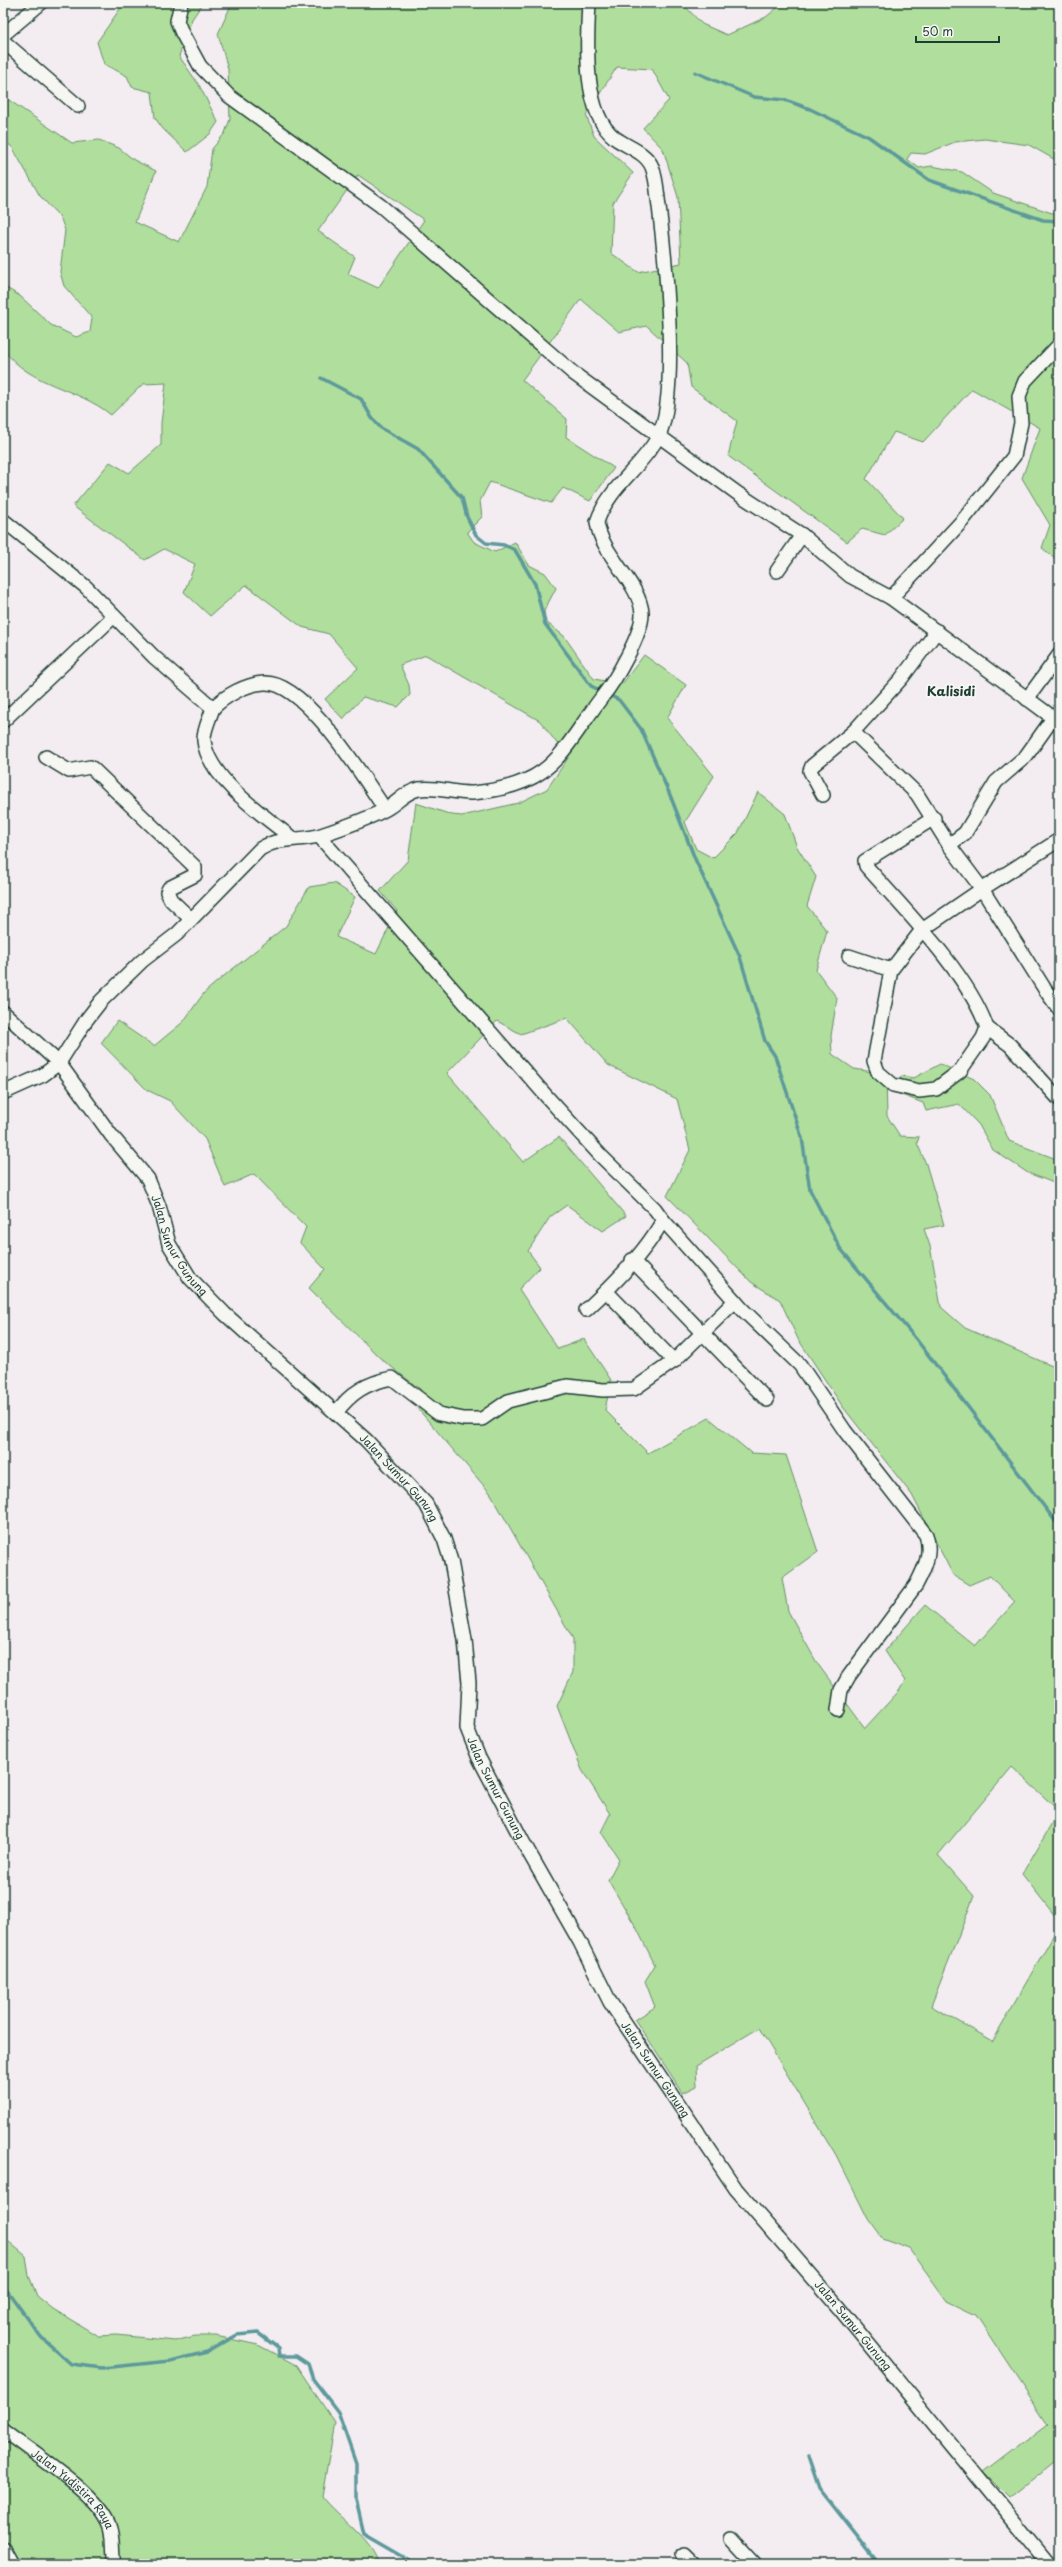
<svg xmlns="http://www.w3.org/2000/svg" width="1062" height="2567" viewBox="0 0 1062 2567" font-family="'Playpen Sans',sans-serif">
  <style>
    .green { fill: #b0de9d; stroke: #688e68; fill-rule: evenodd }
    .lines { fill: none; stroke-linecap: round; stroke-linejoin: round }
    .stream { stroke: #5d999b; stroke-width: 3.5 }
    .minor-casing { stroke: #1f3d34; stroke-width: 16 }
    .minor { stroke: #f6f6f2; stroke-width: 13 }
    .labels { text-anchor: middle; stroke-width: 4; stroke-linejoin: round; paint-order: stroke }
    .street-label { font-size: 11px; fill: #1f3d34; stroke: #f6f6f2 }
    .quarter-label { font-size: 13px; font-weight: bold; fill: #1f3d34; stroke: #f6f6f2 }
  </style>
  <rect width="100%" height="100%" fill="#f3ecf1"/>
  <filter id="ink" filterUnits="userSpaceOnUse"><feTurbulence type="fractalNoise" baseFrequency=".025" numOctaves="2"/><feDisplacementMap in="SourceGraphic" scale="8" xChannelSelector="R" yChannelSelector="G"/><feConvolveMatrix kernelMatrix="1 2 1 2 8 2 1 2 1" color-interpolation-filters="sRGB"/></filter>
  <g filter="url(#ink)">
    <path class="green" d="M124,3H203L192,19L179,56L199,85L218,122L210,134L187,152L163,129L155,118L152,92L132,87L127,76L104,64L97,42Z
      M232,3H682L702,24L727,35L766,17L783,3H1059V162L1029,145L985,139L955,142L925,154L911,153L907,159L919,168L932,166L962,172L993,193L1052,213H1059V561L1042,548L1050,525L1022,478L1040,428L972,389L923,442L894,432L866,479L903,518L885,535L862,529L847,542L728,456L737,421L691,387L687,363L647,326L619,332L581,299L522,380L567,419L566,437L614,468L590,501L563,488L551,503L490,482L480,501L482,517L467,532L474,542L495,552L515,542L529,565L545,573L556,588L544,611L546,622L564,636L594,679L622,684L644,655L686,685L667,718L714,776L685,822L696,849L713,858L738,833L758,792L785,814L797,847L816,877L807,906L827,931L816,970L837,998L831,1036L832,1054L854,1069L886,1074L887,1116L900,1136L919,1137L917,1143L926,1164L944,1225L924,1229L930,1246L941,1307L965,1328L1059,1369V1811L1012,1767L938,1855L974,1896L931,2006L993,2041L1059,1925V2458L1009,2498L984,2473L1048,2424L976,2315L947,2301L909,2248L882,2238L868,2219L836,2155L759,2028L696,2066L697,2086L683,2093L635,2020L655,2007L645,1981L655,1965L636,1927L608,1880L619,1859L601,1832L610,1814L582,1770L557,1706L573,1672V1639L491,1494L418,1409L421,1390L380,1358L309,1288L325,1269L300,1243L306,1227L254,1174L225,1187L205,1139L170,1101L147,1090L101,1043L117,1021L154,1046L183,1022L204,993L219,980L286,926L309,887L334,883L355,897L336,937L376,954L397,911L380,891L408,860L416,803L452,815L462,816L518,803L547,789L568,758L540,721L426,655L400,665L409,685L410,695L398,707L363,697L343,719L325,699L358,668L329,634L302,627L246,585L210,616L184,592L195,564L164,549L145,560L73,506L110,462L129,473L161,445V423L166,383L143,384L111,415C77,387 31,387 3,349V286L20,296L51,325L76,337L90,332L92,318L64,286L60,272L65,230L60,217L40,196L12,147L3,140V96L72,143L99,140L119,148L134,160L156,171L135,222L179,242L207,187L212,149L225,133L230,119L228,69L218,34ZM617,67L652,69L669,100L643,128L663,149L678,197L681,263L638,272L611,253L613,203L633,173L594,136L586,115ZM358,175L424,220L378,288L348,274L355,257L318,231ZM567,1018L608,1065L677,1099L690,1150L667,1196L751,1282L780,1300L798,1339L843,1407L912,1495L953,1575L969,1585L990,1576L1015,1602L975,1646L925,1605L885,1651L905,1681L899,1691L865,1728L817,1663L788,1611L782,1578L818,1552L786,1455L751,1453L709,1418L648,1453L605,1410L611,1380L584,1339L558,1349L519,1289L540,1267L528,1251L550,1217L567,1205L603,1231L626,1216L559,1137L523,1162L447,1073L497,1021L521,1034Z
      M940,1064L974,1079L990,1095L1009,1141L1059,1160V1185L1028,1173L993,1150L979,1125L959,1104L926,1111L923,1103L899,1094L901,1076L914,1078Z
      M1059,1812V1921L1022,1874Z
      M3,2237L26,2256L29,2276L37,2296L53,2309L98,2336L117,2335L175,2341L195,2336H216L258,2345L296,2365L335,2423L322,2496C340,2519 370,2536 380,2564H3Z"/>
    <g class="lines">
      <path class="stream" d="M695,72L754,97L785,100L810,109L869,137L929,180L1043,220L1059,221
        M321,378L361,399L372,418L381,428L418,449L462,498L467,517L476,535L486,543L504,545L515,550L535,584L545,624L591,686L619,700L641,729L670,795L695,859L740,957L765,1041L775,1056L802,1138L810,1190L840,1248L916,1339L1059,1526
        M3,2209V2213
        M3,2285L41,2337L71,2364L102,2368L170,2361L207,2352L237,2335L258,2333L278,2348L279,2356H296L308,2364L313,2379L338,2412L356,2464V2500L364,2534L409,2560V2564
        M808,2456L819,2488L879,2564"/>
      <defs>
        <g id="minor">
          <path d="M181,3L177,21L182,33L200,66L229,96L381,206L573,373L737,493L802,535L850,576L891,598L1059,722"/>
          <path d="M3,35L41,3"/>
          <path d="M3,41L78,106"/>
          <path d="M3,520L86,587L154,657L213,708C225,696 246,684 264,683C305,680 364,779 385,809"/>
          <path d="M777,571L802,535"/>
          <path d="M891,598L963,520L1014,456L1021,423L1019,396L1025,381L1059,345"/>
          <path d="M1027,699L1059,655"/>
          <path d="M213,708C210,718 203,731 204,741C208,778 264,816 292,838"/>
          <path d="M3,721L114,616"/>
          <path d="M853,732L917,794L949,845L982,889L1046,991L1059,1009"/>
          <path d="M46,757L69,771L90,767L93,769L195,867V875L169,888L167,892L171,900L191,919"/>
          <path d="M823,795L810,771L812,766L853,732L901,679L937,631"/>
          <path d="M934,818L865,861L866,866C904,909 969,975 987,1028L983,1038L960,1071L936,1089L919,1091L893,1085L878,1072L874,1061L891,970L922,930L982,889L1059,840"/>
          <path d="M319,836L548,1098L601,1156L655,1209L663,1220C645,1253 614,1284 586,1310"/>
          <path d="M949,845L965,833L996,782L1026,756L1053,718"/>
          <path d="M849,956L891,970"/>
          <path id="s1" d="M3,1012L59,1063L111,1135L148,1179L159,1206L169,1244L190,1278L225,1314L366,1440L426,1504L444,1539L451,1561L465,1640L469,1683L467,1728L479,1758L523,1842L580,1942L610,2002L736,2189L839,2308L1049,2564"/>
          <path d="M987,1028L1010,1045L1059,1099"/>
          <path d="M3,1093L43,1075L59,1063L87,1019L101,1001L142,961L177,934L260,849C282,835 301,842 321,835C342,828 366,820 386,809C397,803 405,792 419,789C437,786 455,794 473,793C554,785 559,754 602,697C615,681 643,633 642,613C640,583 601,555 597,522C608,488 641,468 658,437C680,395 665,256 659,206C657,194 657,179 652,167C646,152 627,147 615,138C582,113 587,40 589,3"/>
          <path d="M663,1220L743,1310L800,1365L845,1431L926,1535C932,1553 925,1568 916,1585L849,1676L841,1690L838,1710"/>
          <path d="M632,1260L767,1400"/>
          <path d="M606,1291L674,1361"/>
          <path d="M336,1413C351,1392 367,1383 392,1378L439,1414L464,1419H482L508,1401L567,1386L603,1390L634,1389L674,1361L735,1301"/>
          <path id="s2" d="M3,2430C32,2453 95,2491 109,2525C114,2536 111,2552 114,2564"/>
          <path d="M731,2538L755,2564"/>
          <path d="M3,2548L12,2564"/>
          <path d="M682,2554L692,2564"/>
        </g>
      </defs>
      <use href="#minor" class="minor-casing"/>
      <use href="#minor" class="minor"/>
    </g>
  </g>
  <g class="labels">
    <g class="street-label">
      <text dy="4" stroke="none"><textPath href="#s1" startOffset="296">Jalan Sumur Gunung</textPath></text>
      <text dy="4" stroke="none"><textPath href="#s1" startOffset="620">Jalan Sumur Gunung</textPath></text>
      <text dy="4" stroke="none"><textPath href="#s1" startOffset="955">Jalan Sumur Gunung</textPath></text>
      <text dy="4" stroke="none"><textPath href="#s1" startOffset="1279">Jalan Sumur Gunung</textPath></text>
      <text dy="4" stroke="none"><textPath href="#s1" startOffset="1603">Jalan Sumur Gunung</textPath></text>
      <text dy="4" stroke="none"><textPath href="#s2" startOffset="92">Jalan Yudistira Raya</textPath></text>
    </g>
    <g class="quarter-label">
      <text x="951" y="696">Kalisidi</text>
    </g>
  </g>
  <rect width="1062" height="2567" fill="none" stroke="#f6f6f2" stroke-width="16"/>
  <rect x="8" y="8" width="1046" height="2551" fill="none" stroke="#1f3d34" stroke-width="1.5" filter="url(#ink)"/>
  <path d="M916 36v6h83v-6" fill="none" stroke="#1f3d34" stroke-width="2"/>
  <text x="922" y="36" font-size="12" fill="#1f3d34" stroke="#f6f6f2" stroke-width="3" paint-order="stroke">50 m</text>
</svg>
